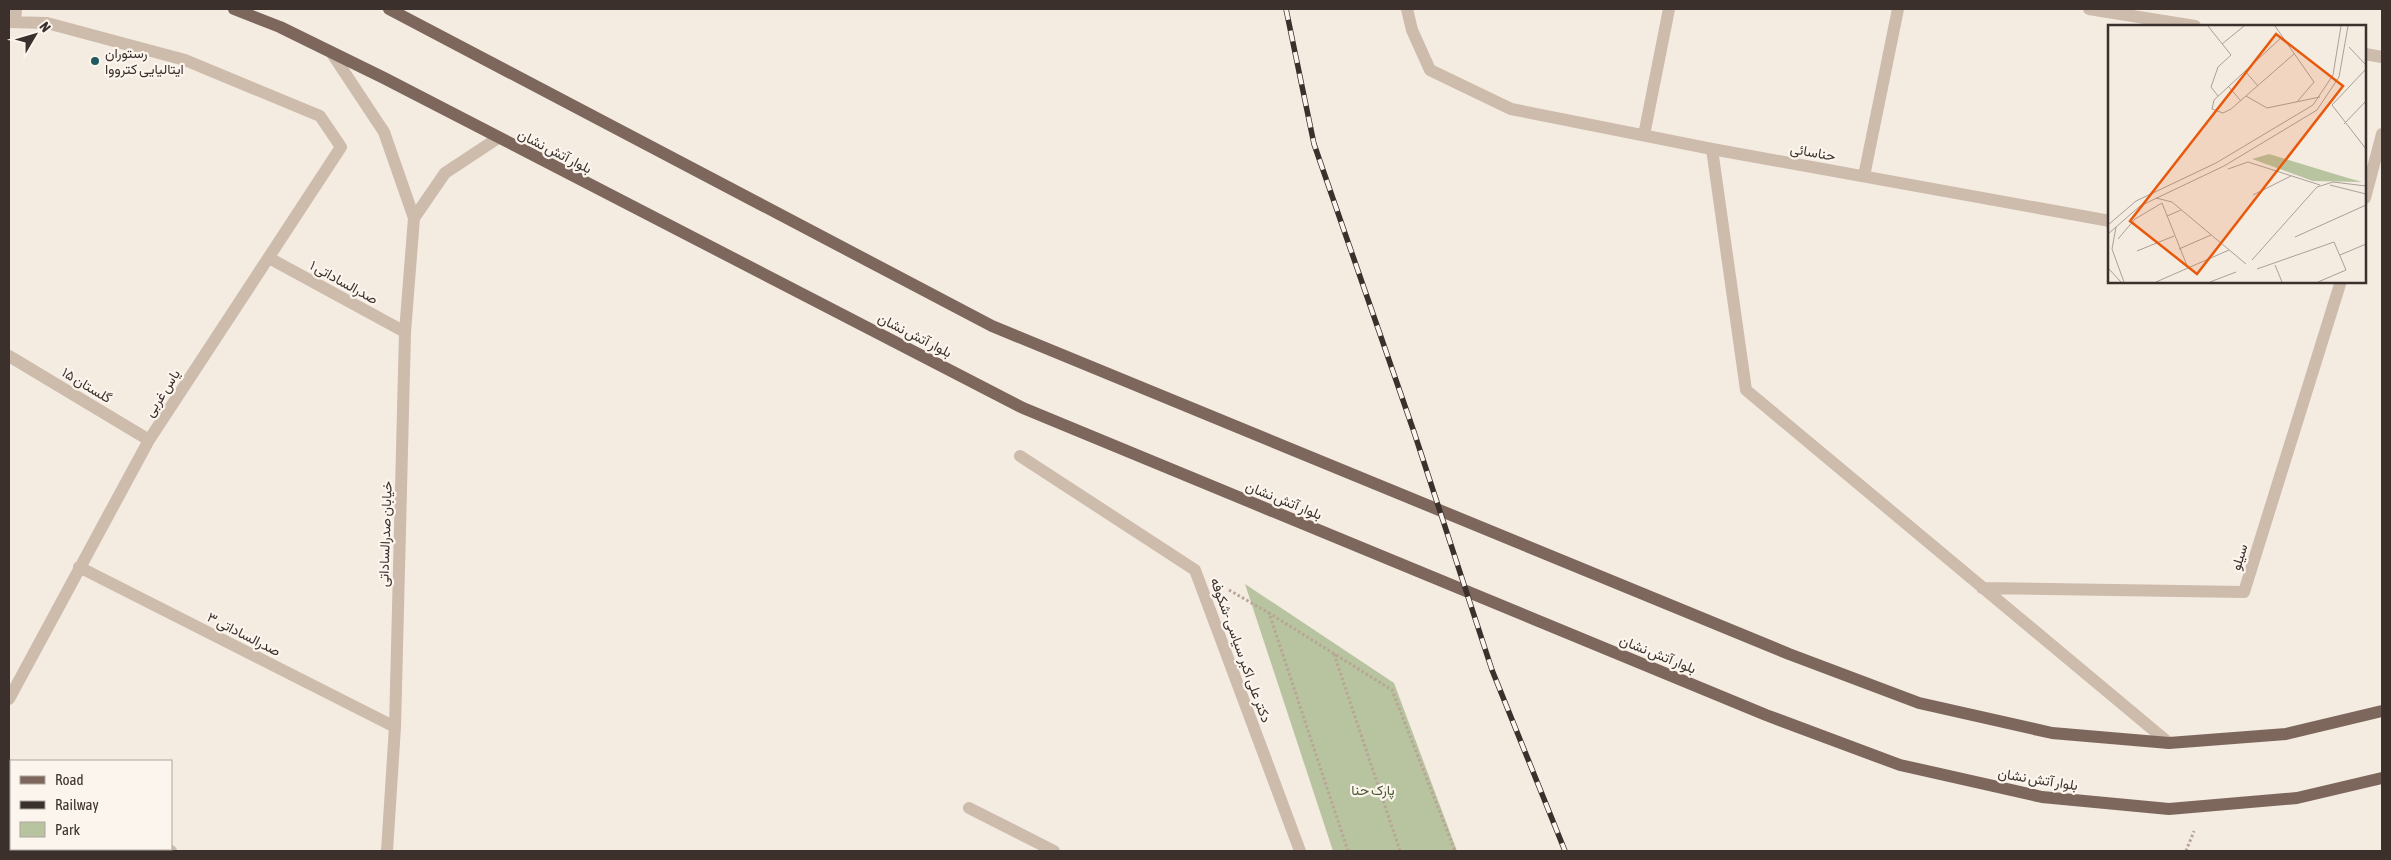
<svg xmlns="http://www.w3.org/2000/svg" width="2391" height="860" viewBox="0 0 2391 860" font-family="'Asap Condensed',Vazirmatn,sans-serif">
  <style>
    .green { fill: #b8c4a0 }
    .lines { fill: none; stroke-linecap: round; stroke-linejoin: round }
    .path { stroke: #b9a596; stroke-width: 3; stroke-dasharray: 2.5 2.5; stroke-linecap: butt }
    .minor { stroke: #cdbbac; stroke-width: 12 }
    .major { stroke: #7d675c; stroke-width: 12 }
    .rail-casing { stroke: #3b302b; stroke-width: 5.5 }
    .rail { stroke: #fbf5ee; stroke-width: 4; stroke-dasharray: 11; stroke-linecap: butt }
    .poi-dot { fill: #1f5a5e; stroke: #fbf5ee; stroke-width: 2 }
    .labels { text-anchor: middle; stroke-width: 4.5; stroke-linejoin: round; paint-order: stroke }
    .poi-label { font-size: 14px; fill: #3b302b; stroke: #fbf5ee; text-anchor: start }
    .street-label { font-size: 14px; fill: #3b302b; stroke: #fbf5ee }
    .park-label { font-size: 14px; fill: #4a5a2e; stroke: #fbf5ee }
    .inset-road { fill: none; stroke: #aaa098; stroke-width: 1 }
    .view { fill: #e8590c; fill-opacity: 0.15; stroke: #e8590c; stroke-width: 2.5 }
    .inset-edge { fill: none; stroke: #3b302b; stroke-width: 2.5 }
  </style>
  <rect width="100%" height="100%" fill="#f4ebe1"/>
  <path class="green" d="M1245,584L1394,683L1457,851H1333Z"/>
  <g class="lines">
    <path class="path" d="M1229,590L1269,613
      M1334,654L1400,851
      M1348,851L1269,613L1392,690L1455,851
      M2186,851L2194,831"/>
    <path class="minor" d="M1407,9L1412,30L1430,70L1511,109L1712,149L2110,221
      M2089,9L2195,26
      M9,22L47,23L185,60L320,116L341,147L149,440L9,699
      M15,22L16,9
      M331,52L384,132L414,218L405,332L395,727L387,851
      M2365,54L2382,57
      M1644,135L1669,9
      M1712,149L1746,390L2169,743
      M1864,176L1898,9
      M2365,198L2382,134
      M414,218L445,173L498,138
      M269,258L405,332
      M9,356L149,440
      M1020,456L1195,570L1300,851
      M79,567L395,727
      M1982,588L2244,592L2341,281
      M9,765L11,767
      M969,808L1054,851
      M166,849L171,851"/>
    <path class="major" d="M234,9L280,27L384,78L1023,408L1766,715L1900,765L2042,797L2169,809L2297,798L2382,778
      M389,9L992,326L1789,654L1919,703L2052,733L2169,743L2286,734L2382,711"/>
    <defs>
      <path id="rail" d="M1286,9L1314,144L1414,432L1492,670L1565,851"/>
    </defs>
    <use href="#rail" class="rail-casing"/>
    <use href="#rail" class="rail"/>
  </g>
  <circle class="poi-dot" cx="95" cy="61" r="5"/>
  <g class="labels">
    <g class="poi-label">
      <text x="105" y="58">رستوران<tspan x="105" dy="16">ایتالیایی کترووا</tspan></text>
    </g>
    <g class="street-label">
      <text transform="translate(555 151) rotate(27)" y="5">بلوار آتش نشان</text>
      <text transform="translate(1813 152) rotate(10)" y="5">حناسائی</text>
      <text transform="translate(344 282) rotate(29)" y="5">صدرالساداتی ۱</text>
      <text transform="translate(915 335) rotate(27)" y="5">بلوار آتش نشان</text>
      <text transform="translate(87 385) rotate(31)" y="5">گلستان ۱۵</text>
      <text transform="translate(162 393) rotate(-57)" y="5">یاس غربی</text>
      <text transform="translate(1284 500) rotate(22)" y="5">بلوار آتش نشان</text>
      <text transform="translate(385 534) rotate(-88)" y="5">خیابان صدرالساداتی</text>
      <text transform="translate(2239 557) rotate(-73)" y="5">سیلو</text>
      <text transform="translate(244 634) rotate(27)" y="5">صدرالساداتی ۳</text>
      <text transform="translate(1241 650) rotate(70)" y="5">دکتر علی اکبر سیاسی -شکوفه</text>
      <text transform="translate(1658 654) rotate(22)" y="5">بلوار آتش نشان</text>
      <text transform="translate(2038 779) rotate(9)" y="5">بلوار آتش نشان</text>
    </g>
    <g class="park-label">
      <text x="1373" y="795">پارک حنا</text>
    </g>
  </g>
  <g transform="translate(2108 25)">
    <rect width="258" height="258" fill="#f4ebe1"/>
    <path d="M161,129L240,153L254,157L205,156L144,134Z" fill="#b8c4a0"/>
    <path class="inset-road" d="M100,1L123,30L110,42L103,62L110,71M167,1L206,57L189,77M174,12L106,75L104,84L115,88L123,84L186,29M114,19L136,1M241,22L258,40M258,44L224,80L258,124M137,46L150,61M120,61L133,76M138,71L159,83L212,72M236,99L258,76M120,144L140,137L212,160M222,160L258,169M145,170L183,151M48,173L64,177L138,239M59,191L73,185M0,200L28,176L108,138L205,80L225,50L233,1M8,202L4,224L16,257M0,209L32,181L116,141L209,85L231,52L240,1M187,212L258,180M10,214L27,194L54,178L80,243M71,224L103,210M29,226L66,211M232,230L258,219M144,235L209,162L225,157L258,161M167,240L174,257M0,243L13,257M149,244L226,217L238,245L210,257M48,257L121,225M102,257L128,247"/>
    <path class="view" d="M168,9L235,61L89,249L22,196Z"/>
    <rect width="258" height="258" class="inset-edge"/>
  </g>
  <rect width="2391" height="860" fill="none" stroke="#3b302b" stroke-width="20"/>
  <rect x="10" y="760" width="162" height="90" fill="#fbf5ee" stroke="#aea6a0"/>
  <rect x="20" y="776" width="25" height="8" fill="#7d675c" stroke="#aea6a0"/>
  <text x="55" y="785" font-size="15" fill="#3b302b">Road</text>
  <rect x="20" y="801" width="25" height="8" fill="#3b302b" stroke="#aea6a0"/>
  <text x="55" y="810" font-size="15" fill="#3b302b">Railway</text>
  <rect x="20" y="822" width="25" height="15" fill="#b8c4a0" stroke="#aea6a0"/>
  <text x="55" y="835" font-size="15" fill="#3b302b">Park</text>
  <g transform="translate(35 35) rotate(52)" stroke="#fbf5ee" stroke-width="4" paint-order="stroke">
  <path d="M0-4L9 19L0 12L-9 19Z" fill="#3b302b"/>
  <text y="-8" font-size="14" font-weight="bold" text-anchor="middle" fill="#3b302b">N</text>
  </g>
</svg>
